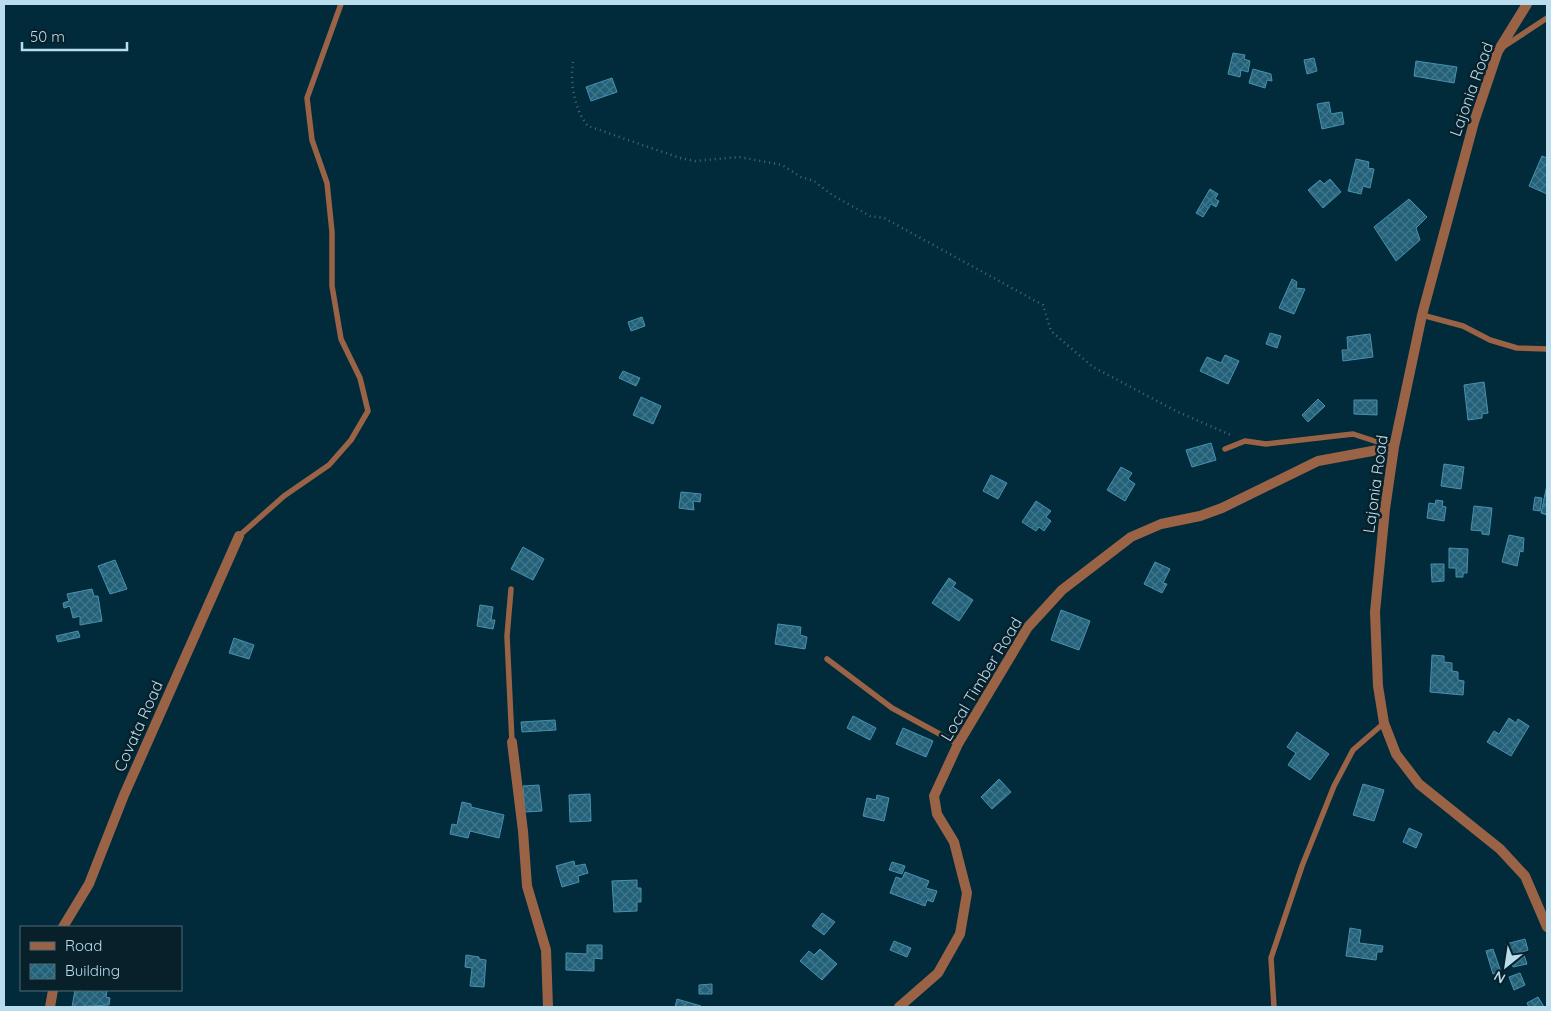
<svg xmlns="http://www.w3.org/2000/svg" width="1551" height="1011" viewBox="0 0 1551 1011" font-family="Quicksand,sans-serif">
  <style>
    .building { fill: url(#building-cross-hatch); stroke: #4791b0 }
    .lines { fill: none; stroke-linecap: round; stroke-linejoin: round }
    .path { stroke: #426a7a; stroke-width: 2.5; stroke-dasharray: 1 4; stroke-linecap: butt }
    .lane { stroke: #9a6346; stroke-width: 5.5 }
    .street { stroke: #9a6346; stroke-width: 10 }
    .labels { text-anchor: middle; stroke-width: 5; stroke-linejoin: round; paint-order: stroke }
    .street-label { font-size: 16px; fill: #baddee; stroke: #08202a }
  </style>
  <defs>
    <pattern id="building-cross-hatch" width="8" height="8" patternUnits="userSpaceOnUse" patternTransform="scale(1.25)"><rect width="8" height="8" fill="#236179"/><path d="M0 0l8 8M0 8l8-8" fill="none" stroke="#41778c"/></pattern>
  </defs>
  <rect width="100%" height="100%" fill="#012b3b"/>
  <path class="building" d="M1233,53L1245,55L1244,59L1250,61L1248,72L1241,70L1240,77L1228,74Z
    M1314,58L1317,71L1307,74L1304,60Z
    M1416,61L1457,67L1454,83L1414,76Z
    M1253,69L1271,74L1272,81L1267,80L1265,88L1249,83Z
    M612,78L617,92L591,101L586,87Z
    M1329,102L1331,114L1342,112L1344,124L1322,129L1317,104Z
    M1542,156L1547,158V194L1529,186Z
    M1356,159L1369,162L1368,168L1374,169L1370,188L1363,186L1361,194L1348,191Z
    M1330,179L1341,192L1323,208L1308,190L1320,180L1324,184Z
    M1210,189L1218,194L1215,199L1219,201L1216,207L1211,204L1203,217L1196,213Z
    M1409,199L1427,217L1416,228L1420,240L1396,261L1374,227Z
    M1292,279L1297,282L1296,288L1305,289L1294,314L1279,308Z
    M642,317L645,326L631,331L628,322Z
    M1270,333L1281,336L1277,348L1266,344Z
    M1370,334L1373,357L1343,361L1342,350H1348L1347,337Z
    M1225,355L1239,361L1228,384L1200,371L1207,357L1221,363Z
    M623,371L640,378L636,386L619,378Z
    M1484,382L1488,413L1482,414V418L1468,420L1464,385Z
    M641,397L661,406L653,424L633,415Z
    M1318,399L1325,406L1308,422L1302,415Z
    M1354,400H1377V415L1354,414Z
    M1211,443L1216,460L1192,467L1186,450Z
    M1444,464L1464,467L1461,489L1441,486Z
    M1121,467L1132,473L1128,479L1135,484L1125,501L1107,490Z
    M991,475L1007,483L998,499L983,491Z
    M1547,485V515L1541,513Z
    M681,492L701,494L700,502L693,501L694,510L679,508Z
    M1535,497L1542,498L1540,511L1533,510Z
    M1436,500L1443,501L1442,506L1446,507L1444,521L1427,518L1429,503L1435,504Z
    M1036,501L1051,511L1046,517L1051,521L1044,531L1039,527L1036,531L1022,522Z
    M1474,506L1492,508L1489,535L1482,534V531L1471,530Z
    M1509,535L1524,538L1523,552L1520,551L1517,566L1502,562Z
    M523,547L544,559L533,580L511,569Z
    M1449,548L1468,549L1467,573H1463V577H1456V568H1449Z
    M115,560L127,589L110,594L98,566Z
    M1155,562L1170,569L1163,583L1167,584L1162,593L1144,584Z
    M1431,564H1444V581L1432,582Z
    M949,578L956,583L953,587L973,600L959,621L932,603Z
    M92,589L94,596H98L102,621L80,625V616L73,618L70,606L64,608L63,603L69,601L67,594Z
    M480,605L493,607L491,620H495L493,629L477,626Z
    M1061,610L1090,621L1079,650L1051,640Z
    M778,624L801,627L800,635L807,637L805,649L775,644Z
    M78,631L80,637L58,642L56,636Z
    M234,638L254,645L249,659L229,653Z
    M1432,655L1444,656V662L1452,663V671L1458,672V680L1464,681L1463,695L1430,692Z
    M853,716L876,728L870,740L847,728Z
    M1509,718L1516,723L1518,719L1529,726L1511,756L1487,742L1494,731L1499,734Z
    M555,720L556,730L522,732L521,722Z
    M903,728L933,741L926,757L896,744Z
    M1297,732L1329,754L1310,780L1288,765L1296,753L1287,747Z
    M999,779L1011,792L992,809L981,797Z
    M1363,784L1384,790L1374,821L1353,815Z
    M539,785L542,811L525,812L523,786Z
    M590,794L591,821L570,822L569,795Z
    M877,795L889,798L884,821L863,816L867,798L876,800Z
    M462,802L471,804V807L504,815L499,838L470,831L468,838L450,834L452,824L457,825Z
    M1409,828L1422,834L1416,848L1403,842Z
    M574,861L575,866L585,864L588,873L578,876L579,882L562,887L556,866Z
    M892,862L905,866L902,874L889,870Z
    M905,872L929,881L926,888L937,891L933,902L927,900L925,906L890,893L896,877L902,879Z
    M637,880V888H641V902H637V911L614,912L612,881Z
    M822,913L835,922L824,935L812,926Z
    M1350,928L1361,930L1359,943L1383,946L1382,952H1377L1376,960L1346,956Z
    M1525,939L1528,950L1523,952L1527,964L1513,967L1506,944Z
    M894,941L911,948L907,957L890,950Z
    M587,945H602V959L594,958V971L566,970V953L587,954Z
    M820,949L837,964L822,980L800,961L809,951L814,955Z
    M1493,949L1501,972L1493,974L1486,951Z
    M466,955L479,957V959L486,960L484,987L470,986L472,968L465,967Z
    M1520,973L1525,985L1514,990L1509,977Z
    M712,984V994H699V985Z
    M75,990H107L106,997L110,998L109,1005L72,1007Z
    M1538,997L1544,1007H1529L1527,1003Z
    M677,999L701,1006L700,1007H675Z"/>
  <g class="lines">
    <path class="path" d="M573,62C570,82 574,110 588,126L680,158L695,161L739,157L782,165L801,177L814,181L832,195L870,216L884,218L1043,305L1051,331L1093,367L1176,411L1233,436"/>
    <path class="lane" d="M1503,47L1547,18
      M1422,315L1463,326L1490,340L1517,348L1547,349
      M1225,449L1245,441L1266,444L1353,434L1390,446
      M239,536L284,496L329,465L351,440L368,411L360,378L341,339L332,286V232L327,183L312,140L307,98L341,4
      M511,589L507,636L512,742
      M827,659L892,708L958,744
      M1274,1007L1271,958L1302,866L1334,786L1353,750L1384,723"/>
    <path class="street" d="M1527,4L1498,51L1474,122L1422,315L1394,447L1385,509L1375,612L1378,686L1384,723L1396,754L1419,784L1500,849L1525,876L1547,927
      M512,742L523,831L527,886L546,950L548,1007
      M63,927L89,884L124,795L239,536
      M50,1007L53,990
      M899,1007L938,973L960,934L967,893L954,842L937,814L934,796L958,744L1028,627L1062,590L1131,537L1161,524L1200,516L1222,508L1318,461L1394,447"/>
  </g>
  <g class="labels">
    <g class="street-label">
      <text transform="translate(1471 89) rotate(-70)" y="6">Lajonia Road</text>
      <text transform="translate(1375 484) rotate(-82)" y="6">Lajonia Road</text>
      <text transform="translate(981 679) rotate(-59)" y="6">Local Timber Road</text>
      <text transform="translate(138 726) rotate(-66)" y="6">Covata Road</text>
    </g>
  </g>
  <rect width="1551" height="1011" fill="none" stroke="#baddee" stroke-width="10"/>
  <rect x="20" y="926" width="162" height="65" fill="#08202a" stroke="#4f6c78"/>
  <rect x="30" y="942" width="25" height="8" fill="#9a6346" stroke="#4f6c78"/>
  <text x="65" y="951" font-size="15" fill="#baddee">Road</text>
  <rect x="30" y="964" width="25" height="15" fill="url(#building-cross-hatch)" stroke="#4f6c78"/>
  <text x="65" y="976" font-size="15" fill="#baddee">Building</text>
  <g transform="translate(1506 966) rotate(210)" stroke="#08202a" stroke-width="4" paint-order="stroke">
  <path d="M0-4L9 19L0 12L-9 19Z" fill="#baddee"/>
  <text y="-8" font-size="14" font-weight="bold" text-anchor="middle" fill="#baddee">N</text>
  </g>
  <path d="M22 42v8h105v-8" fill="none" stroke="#baddee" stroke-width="2.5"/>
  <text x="30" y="42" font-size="15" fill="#baddee" stroke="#08202a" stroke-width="4" paint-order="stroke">50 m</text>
</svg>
